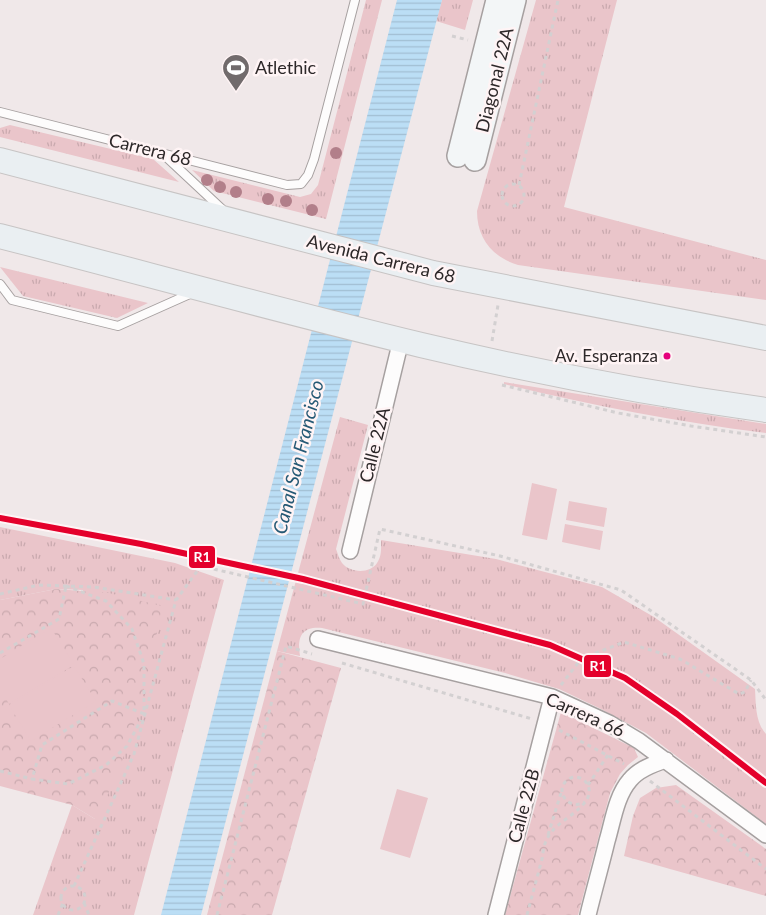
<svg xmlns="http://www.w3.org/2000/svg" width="766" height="915" viewBox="0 0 766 915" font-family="Lato,sans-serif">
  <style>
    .grass { fill: url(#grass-tufts) }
    .park { fill: url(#park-crowns) }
    .pitch { fill: #eac5ca }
    .water { fill: url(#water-rules) }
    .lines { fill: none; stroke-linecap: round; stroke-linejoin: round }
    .lane-casing { stroke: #a6a0a0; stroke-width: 10 }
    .street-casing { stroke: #a6a0a0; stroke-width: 18 }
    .secondary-casing { stroke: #a6a0a0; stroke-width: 24 }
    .primary-casing { stroke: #c7c4c4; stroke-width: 26 }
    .path { stroke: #d3d0d1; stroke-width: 3; stroke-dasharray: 4 4; stroke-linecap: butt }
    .lane { stroke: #fdfcfc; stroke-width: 8 }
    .street { stroke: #fdfcfc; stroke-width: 15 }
    .secondary { stroke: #f3f6f7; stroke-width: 21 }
    .primary { stroke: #eaeff2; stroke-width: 24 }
    .rail-1-casing { stroke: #fff4f5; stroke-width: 10 }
    .rail-1 { stroke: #e4002b; stroke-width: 6 }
    .tree { fill: #b27f8a }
    .bus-dot { fill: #e5007d; stroke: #fff4f5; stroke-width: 2 }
    .labels { text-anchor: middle; stroke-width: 5; stroke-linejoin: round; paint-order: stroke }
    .bus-label { font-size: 17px; fill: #2d2829; stroke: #fff4f5; text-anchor: end }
    .poi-label { font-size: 18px; fill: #2d2829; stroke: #fff4f5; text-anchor: start }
    .street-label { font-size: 18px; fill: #2d2829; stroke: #fff4f5 }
    .water-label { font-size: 19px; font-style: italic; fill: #255975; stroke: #fff4f5 }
    .line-badge { stroke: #fff4f5; stroke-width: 2 }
    .badge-label { font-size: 14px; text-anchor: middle; font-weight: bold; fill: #fff }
  </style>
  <defs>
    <pattern id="grass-tufts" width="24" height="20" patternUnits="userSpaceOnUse" patternTransform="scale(1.25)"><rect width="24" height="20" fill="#eac5ca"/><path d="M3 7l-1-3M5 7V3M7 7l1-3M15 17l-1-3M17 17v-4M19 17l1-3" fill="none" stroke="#c9a9ae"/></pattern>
    <pattern id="park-crowns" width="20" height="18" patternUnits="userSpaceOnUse" patternTransform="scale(1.25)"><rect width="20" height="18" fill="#eac5ca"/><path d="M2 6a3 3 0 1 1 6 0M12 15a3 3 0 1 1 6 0" fill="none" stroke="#c9a9ae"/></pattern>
    <pattern id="water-rules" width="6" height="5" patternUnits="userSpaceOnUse" patternTransform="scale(1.25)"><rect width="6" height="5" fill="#bbdef5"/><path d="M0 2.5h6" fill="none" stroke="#a1bed2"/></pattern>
  </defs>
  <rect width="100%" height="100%" fill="#f0e8e9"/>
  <path class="grass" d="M366,0H382L326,219L214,191L192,170L300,197L311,194L318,185Z
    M442,0H473L465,30L436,21Z
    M536,0H617L564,207L766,260V300L518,265C492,257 477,238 477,211Z
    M10,125L153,159L179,182L0,137V128Z
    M0,267L148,303L117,318L23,296Z
    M504,382L766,424V433C677,422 590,405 504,384Z
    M340,417L368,425L336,549C338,554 339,559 342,563C350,573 370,574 377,563C382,556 381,548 381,540L496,559L602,587L654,617L755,689C756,704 755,722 766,734V824L646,733L599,708L559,689L505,673L322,628C301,626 297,638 300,656L277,651Z
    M0,527L175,563L224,580L134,915H33L72,805L95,819L83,590L56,589L0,600Z"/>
  <path class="park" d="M56,589L109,593L162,606C148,679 132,754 95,819L72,805L0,786V600Z
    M277,651L341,668L272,915H207Z
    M561,712L634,748L638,757L628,765L620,774L610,793L578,915H505Z
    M676,785L766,849V896L624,856L633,816L640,798L656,788Z"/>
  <path class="pitch" d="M532,483L557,489L547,540L522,535Z
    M569,501L607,508L604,527L566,520Z
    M565,524L603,531L600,550L562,542Z
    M51,628L74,665L9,704L0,689V659Z
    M74,666L96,701L31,741L9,705Z
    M397,789L428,798L410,858L380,849Z"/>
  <path class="water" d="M397,0H442L201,915H161Z"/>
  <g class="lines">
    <defs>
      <path id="lane" d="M0,112L287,185L301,184L308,175L314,159L355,0
        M163,154L224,211
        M0,284L12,300L118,326L192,293"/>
      <path id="street" d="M350,551L401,340
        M318,639L552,697L609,723L639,741L766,835
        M496,915L552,697
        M588,915C594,890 601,866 607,841C613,821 616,796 630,780C639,769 653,764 666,760"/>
      <path id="secondary" d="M458,156L497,0
        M475,160L515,0"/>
      <path id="primary" d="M0,160L433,273L766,338
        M0,236C140,272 280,311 421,345C535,372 650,394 766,410"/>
    </defs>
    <use href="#lane" class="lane-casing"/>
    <use href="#street" class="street-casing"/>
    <use href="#secondary" class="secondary-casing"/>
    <use href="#primary" class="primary-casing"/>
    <path class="path" d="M452,36L468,40
      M502 195a11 11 0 1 1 22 0a11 11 0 1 1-22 0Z
      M519,185L558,0
      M492,341L498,305
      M502,385L618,413L691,426L766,437
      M66,586L106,601L132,629L144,664V714L112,701L42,745L32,779L68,784L106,765L127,746L141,720
      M0,594L39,585L66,586L94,587L176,600
      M0,653L59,619L66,586
      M342,663L532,719
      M561,685L581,659L624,642L680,659L739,694L745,692L751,680
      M559,730L624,764
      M0,771L32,779
      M650,781L766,869
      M588,785L608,755
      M548,835L561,793
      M74,886L134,754L176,600L201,566L363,604L380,529L500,556L621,590L751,680L766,700
      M61 898a12 12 0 1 1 24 0a12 12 0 1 1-24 0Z
      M84,903L89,915
      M58,915L63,903
      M217,915L286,646L312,654
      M527,915C532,896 537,878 542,859C543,852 544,843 548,837C555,822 588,809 589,793C591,782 578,773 569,779C553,788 567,812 585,802"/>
    <use href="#lane" class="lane"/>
    <use href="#street" class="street"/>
    <use href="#secondary" class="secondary"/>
    <use href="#primary" class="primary"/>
    <defs>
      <path id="rail-1" d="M0,518L141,544L303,579L550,645L625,678L677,714L766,783"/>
    </defs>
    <use href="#rail-1" class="rail-1-casing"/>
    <use href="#rail-1" class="rail-1"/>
  </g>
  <g class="tree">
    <circle cx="336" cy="153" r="6"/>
    <circle cx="207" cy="180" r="6"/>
    <circle cx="220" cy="187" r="6"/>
    <circle cx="236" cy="192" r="6"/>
    <circle cx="268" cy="199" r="6"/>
    <circle cx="286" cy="201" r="6"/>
    <circle cx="312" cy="210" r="6"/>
  </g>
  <defs>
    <symbol id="stadium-pin" viewBox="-11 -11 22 30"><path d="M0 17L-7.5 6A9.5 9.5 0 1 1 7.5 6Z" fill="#716b6c" stroke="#fff4f5"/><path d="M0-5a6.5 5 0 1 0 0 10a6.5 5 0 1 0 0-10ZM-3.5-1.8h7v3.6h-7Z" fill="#fff"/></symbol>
  </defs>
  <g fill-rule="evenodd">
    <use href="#stadium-pin" x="220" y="52" width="32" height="43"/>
  </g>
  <circle class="bus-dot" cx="667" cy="356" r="4.5"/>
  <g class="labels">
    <g class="bus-label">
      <text x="658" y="362">Av. Esperanza</text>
    </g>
    <g class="poi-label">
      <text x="255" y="74">Atlethic</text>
    </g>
    <g class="street-label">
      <text transform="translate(495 80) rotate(-76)" y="6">Diagonal 22A</text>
      <text transform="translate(150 150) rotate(14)" y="6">Carrera 68</text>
      <text transform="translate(381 259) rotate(14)" y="6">Avenida Carrera 68</text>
      <text transform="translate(375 445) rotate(-76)" y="6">Calle 22A</text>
      <text transform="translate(585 715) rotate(24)" y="6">Carrera 66</text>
      <text transform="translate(524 806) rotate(-75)" y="6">Calle 22B</text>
    </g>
    <g class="water-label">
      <text transform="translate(298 457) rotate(-76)" y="7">Canal San Francisco</text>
    </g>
  </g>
  <g class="line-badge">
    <rect x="188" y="545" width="28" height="24" rx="5" fill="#e4002b"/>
    <rect x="583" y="654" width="29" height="24" rx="5" fill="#e4002b"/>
  </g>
  <g class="badge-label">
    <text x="202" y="562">R1</text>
    <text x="598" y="671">R1</text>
  </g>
</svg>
